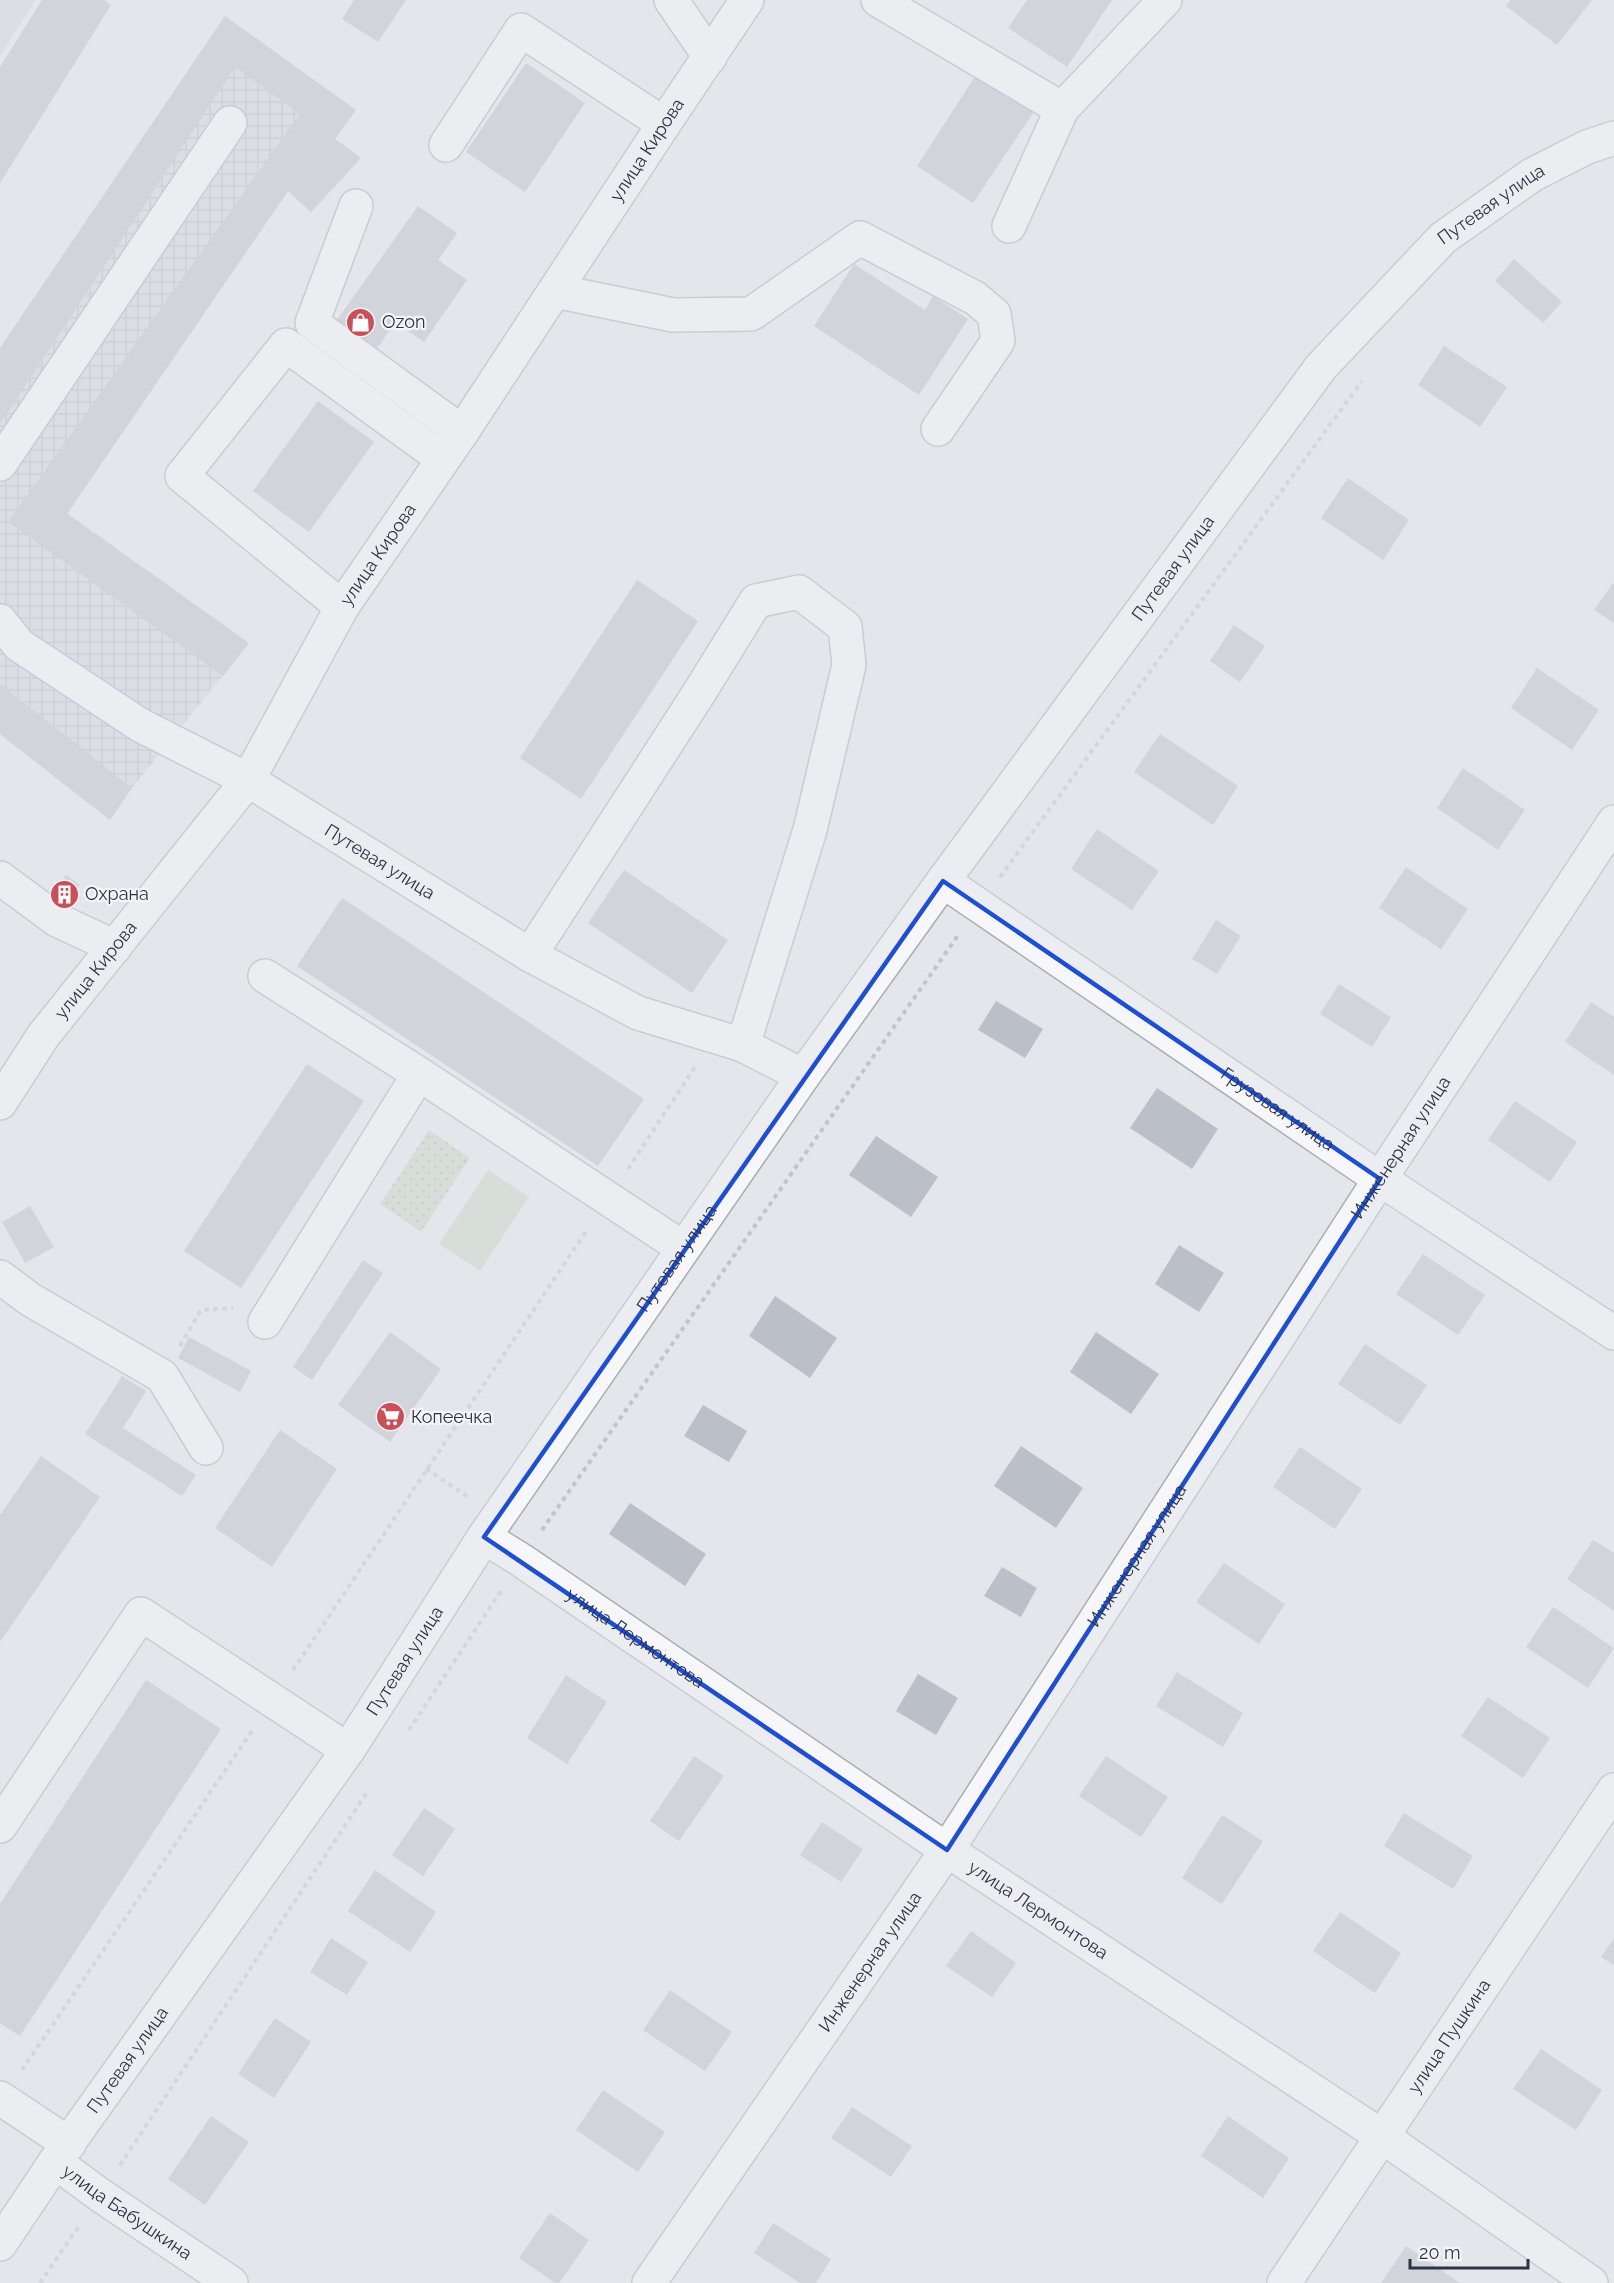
<svg xmlns="http://www.w3.org/2000/svg" width="1614" height="2283" viewBox="0 0 1614 2283" font-family="Raleway,sans-serif">
  <style>
    .built { fill: #d2d5dd }
    .industrial { fill: url(#industrial-grid) }
    .green { fill: url(#green-dots) }
    .pitch { fill: #c8d5c5 }
    .building { fill: #bbbfc8 }
    .lines { fill: none; stroke-linecap: round; stroke-linejoin: round }
    .minor-casing { stroke: #a9adb5; stroke-width: 36 }
    .path { stroke: #c2c4ca; stroke-width: 4; stroke-dasharray: 4.5 4.5; stroke-linecap: butt }
    .minor { stroke: #f7f7f9; stroke-width: 33 }
    .marked { fill: none; stroke: #1d4ed8; stroke-width: 4.5; stroke-linejoin: round }
    .labels { text-anchor: middle; stroke-width: 4.5; stroke-linejoin: round; paint-order: stroke }
    .street-label { font-size: 18px; fill: #2c3343; stroke: #f4f5f8 }
    .poi-label { font-size: 18px; fill: #2c3343; stroke: #f4f5f8; text-anchor: start }
  </style>
  <defs>
    <pattern id="industrial-grid" width="8" height="8" patternUnits="userSpaceOnUse" patternTransform="scale(1.5)"><rect width="8" height="8" fill="#d2d5dd"/><path d="M0 4h8M4 0v8" fill="none" stroke="#b4b7bf"/></pattern>
    <pattern id="green-dots" width="8" height="8" patternUnits="userSpaceOnUse" patternTransform="scale(1.5)"><rect width="8" height="8" fill="#c8d5c5"/><path d="M2 2h.1M6 6h.1" fill="none" stroke="#acb7aa" stroke-width="1.8" stroke-linecap="round"/></pattern>
  </defs>
  <rect width="100%" height="100%" fill="#e4e6eb"/>
  <path class="built" d="M0,0H35L0,56Z"/>
  <path class="industrial" d="M225,16L335,139L361,158L311,212L288,191L67,513L249,643L132,788L110,820L0,734V348Z"/>
  <path class="green" d="M429,1130L470,1158L421,1232L380,1204Z"/>
  <path class="pitch" d="M488,1170L529,1197L480,1271L439,1244Z"/>
  <path class="building" d="M42,0H104L111,5L0,183V67Z
    M354,0H406L378,42L342,19Z
    M1027,0H1112L1067,67L1008,28Z
    M1511,0H1592L1557,45L1506,6Z
    M225,16L356,110L335,139L361,158L311,212L288,191L67,514L249,643L223,676L8,522L300,114L235,67L0,424V348Z
    M526,63L585,103L525,192L466,152Z
    M978,72L1035,110L973,203L917,166Z
    M418,206L457,233L438,260L467,280L424,342L395,322L374,353L334,324Z
    M1514,259L1562,302L1543,323L1495,281Z
    M854,264L925,310L933,296L968,319L919,395L814,326Z
    M1444,346L1507,387L1480,427L1418,385Z
    M318,401L374,442L309,532L253,491Z
    M1348,478L1409,520L1383,560L1321,518Z
    M637,580L698,621L581,799L520,758Z
    M1613,583L1614,584V623L1594,610Z
    M1234,625L1265,646L1240,682L1210,661Z
    M1537,668L1599,710L1572,750L1511,708Z
    M0,684L132,788L110,820L0,734Z
    M1160,734L1238,786L1213,825L1134,772Z
    M1463,768L1525,810L1498,850L1437,808Z
    M1097,829L1159,871L1132,910L1071,869Z
    M1406,867L1468,909L1441,949L1379,908Z
    M624,870L728,940L692,993L588,923Z
    M66,875L80,885L61,912L47,902Z
    M342,898L644,1099L598,1166L297,966Z
    M1216,920L1241,936L1217,974L1192,959Z
    M1339,984L1391,1017L1372,1047L1320,1014Z
    M996,1001L1043,1029L1025,1058L978,1030Z
    M1591,1002L1614,1017V1075L1565,1042Z
    M307,1064L364,1101L241,1288L184,1251Z
    M1157,1088L1218,1129L1192,1169L1130,1128Z
    M1515,1101L1577,1142L1550,1182L1488,1140Z
    M876,1136L938,1177L911,1217L849,1175Z
    M30,1206L54,1247L25,1263L2,1222Z
    M1179,1245L1224,1273L1199,1312L1155,1284Z
    M1423,1254L1485,1295L1458,1335L1396,1294Z
    M363,1260L383,1273L312,1380L293,1367Z
    M775,1296L837,1338L810,1378L749,1336Z
    M390,1332L441,1369L390,1442L338,1405Z
    M1096,1332L1159,1374L1131,1414L1070,1372Z
    M189,1337L251,1371L240,1392L178,1358Z
    M1365,1344L1427,1385L1400,1425L1338,1384Z
    M122,1376L146,1391L123,1428L196,1475L182,1496L85,1434Z
    M703,1405L747,1431L729,1462L684,1436Z
    M280,1430L337,1469L272,1567L215,1528Z
    M1021,1446L1083,1488L1056,1528L994,1486Z
    M1300,1447L1362,1489L1335,1529L1273,1487Z
    M41,1456L100,1497L0,1642V1515Z
    M630,1503L706,1554L685,1586L609,1534Z
    M1593,1540L1614,1553V1611L1567,1579Z
    M1224,1563L1285,1604L1259,1644L1196,1602Z
    M1002,1567L1037,1588L1021,1617L984,1596Z
    M1553,1607L1614,1648L1588,1688L1526,1647Z
    M1177,1672L1243,1713L1223,1747L1156,1706Z
    M918,1674L958,1698L936,1735L896,1711Z
    M566,1675L607,1702L567,1764L527,1738Z
    M146,1680L221,1729L20,2036L0,2023V1904Z
    M1488,1697L1550,1738L1523,1778L1461,1736Z
    M694,1756L724,1776L679,1841L650,1821Z
    M1106,1756L1168,1797L1141,1837L1079,1796Z
    M424,1808L455,1829L423,1876L392,1855Z
    M1404,1813L1473,1856L1453,1889L1384,1846Z
    M1222,1815L1263,1841L1222,1904L1182,1878Z
    M822,1822L863,1849L841,1882L800,1855Z
    M375,1870L436,1912L410,1952L348,1911Z
    M1340,1912L1401,1953L1375,1993L1313,1951Z
    M971,1931L1016,1963L992,1997L946,1966Z
    M331,1938L368,1962L347,1995L310,1972Z
    M1614,1938V1965L1601,1957Z
    M670,1990L732,2032L705,2071L643,2030Z
    M275,2018L311,2042L274,2098L238,2074Z
    M1541,2049L1602,2090L1576,2130L1513,2089Z
    M603,2090L665,2132L638,2172L576,2130Z
    M852,2107L912,2146L891,2177L831,2138Z
    M211,2116L249,2142L205,2205L168,2179Z
    M1228,2116L1289,2158L1263,2198L1201,2156Z
    M550,2213L589,2240L559,2283H555L519,2258Z
    M773,2223L831,2259L816,2283H800L754,2253Z
    M1406,2246L1460,2283H1381Z"/>
  <g class="lines">
    <defs>
      <g id="minor">
        <path d="M671,0L710,57"/>
        <path d="M878,0L1062,109L1165,0"/>
        <path d="M446,145L521,30L664,124"/>
        <path d="M356,206L312,323L462,432"/>
        <path d="M1009,226L1062,109"/>
        <path d="M555,291L673,315L751,314L860,238L975,298L994,314L998,341L938,429"/>
        <path d="M0,464L230,123"/>
        <path d="M342,607L182,476L286,345L443,459"/>
        <path id="s1" d="M0,621L19,645L140,725L248,780L530,955L638,1013L743,1045L803,1076"/>
        <path d="M0,878L57,920L115,947"/>
        <path id="s2" d="M943,881L1380,1179L1614,1333"/>
        <path d="M530,955L699,693L756,601L799,592L845,627L849,665L810,830L743,1045"/>
        <path d="M265,976L419,1074L683,1248"/>
        <path id="s3" d="M0,1103L43,1036L248,780L342,607L462,432L664,124L747,0"/>
        <path d="M0,1277L31,1300L162,1376L206,1448"/>
        <path d="M265,1322L419,1074"/>
        <path id="s4" d="M484,1537L521,1560L947,1850L1383,2137L1591,2283"/>
        <path d="M0,1826L141,1614L348,1750"/>
        <path d="M0,2098L69,2144"/>
        <path id="s5" d="M55,2162L100,2195L231,2283"/>
        <path id="s6" d="M0,2244L55,2162L348,1750L484,1537L803,1076L943,881L1321,367L1443,238L1532,175L1587,147L1614,138"/>
        <path id="s7" d="M649,2283L947,1850L1380,1179L1614,822"/>
        <path id="s8" d="M1284,2283L1614,1790"/>
      </g>
    </defs>
    <use href="#minor" class="minor-casing"/>
    <path class="path" d="M1000,877L1362,381
      M628,1169L695,1067
      M180,1346L201,1310L233,1308
      M426,1469L467,1496
      M542,1530L959,934
      M293,1670L587,1230
      M409,1730L501,1591
      M22,2070L252,1731
      M120,2165L368,1791
      M40,2283L79,2226"/>
    <use href="#minor" class="minor"/>
  </g>
  <path d="M0 0H1614V2283H0ZM943,881L1380,1179L947,1850L484,1537Z" fill="#e4e6eb" fill-opacity=".55" fill-rule="evenodd"/>
  <path class="marked" d="M943,881L1380,1179L947,1850L484,1537Z"/>
  <defs>
    <symbol id="shop-disc" viewBox="-11 -11 22 22"><circle r="9.5" fill="#ca4f59" stroke="#f4f5f8"/><path d="M-5-2.5h2.3a2.7 3.5 0 0 1 5.4 0H5L5.5 6h-11ZM-1.5-2.5h3a1.5 2.3 0 0 0-3 0Z" fill="#fff"/></symbol>
    <symbol id="building-disc" viewBox="-11 -11 22 22"><circle r="9.5" fill="#ca4f59" stroke="#f4f5f8"/><path d="M-4-6H4V6H1V3H-1V6H-4ZM-2.5-4.3h1.7v1.8h-1.7ZM.8-4.3h1.7v1.8H.8ZM-2.5-1h1.7V.8h-1.7ZM.8-1h1.7V.8H.8Z" fill="#fff"/></symbol>
    <symbol id="supermarket-disc" viewBox="-11 -11 22 22"><circle r="9.5" fill="#ca4f59" stroke="#f4f5f8"/><path d="M-6-5.5h2.5l.6 2H6L4.5 2H-2.5L-4.4-4H-6ZM-1.5 3.2a1.3 1.3 0 1 0 .1 0ZM3 3.2a1.3 1.3 0 1 0 .1 0Z" fill="#fff"/></symbol>
  </defs>
  <g fill-rule="evenodd">
    <use href="#shop-disc" x="344" y="306" width="33" height="33"/>
    <use href="#building-disc" x="48" y="878" width="33" height="33"/>
    <use href="#supermarket-disc" x="374" y="1400" width="33" height="33"/>
  </g>
  <g class="labels">
    <g class="street-label">
      <text dy="6" stroke="none"><textPath href="#s3" startOffset="1154">улица Кирова</textPath></text>
      <text dy="6" stroke="none"><textPath href="#s6" startOffset="2532">Путевая улица</textPath></text>
      <text dy="6" stroke="none"><textPath href="#s3" startOffset="668">улица Кирова</textPath></text>
      <text dy="6" stroke="none"><textPath href="#s6" startOffset="2046">Путевая улица</textPath></text>
      <text dy="6" stroke="none"><textPath href="#s1" startOffset="452">Путевая улица</textPath></text>
      <text dy="6" stroke="none"><textPath href="#s3" startOffset="164">улица Кирова</textPath></text>
      <text dy="6" stroke="none"><textPath href="#s2" startOffset="405">Грузовая улица</textPath></text>
      <text dy="6" stroke="none"><textPath href="#s7" startOffset="1362">Инженерная улица</textPath></text>
      <text dy="6" stroke="none"><textPath href="#s6" startOffset="1196">Путевая улица</textPath></text>
      <text dy="6" stroke="none"><textPath href="#s7" startOffset="876">Инженерная улица</textPath></text>
      <text dy="6" stroke="none"><textPath href="#s4" startOffset="182">улица Лермонтова</textPath></text>
      <text dy="6" stroke="none"><textPath href="#s6" startOffset="710">Путевая улица</textPath></text>
      <text dy="6" stroke="none"><textPath href="#s4" startOffset="668">улица Лермонтова</textPath></text>
      <text dy="6" stroke="none"><textPath href="#s7" startOffset="390">Инженерная улица</textPath></text>
      <text dy="6" stroke="none"><textPath href="#s8" startOffset="297">улица Пушкина</textPath></text>
      <text dy="6" stroke="none"><textPath href="#s6" startOffset="224">Путевая улица</textPath></text>
      <text dy="6" stroke="none"><textPath href="#s5" startOffset="88">улица Бабушкина</textPath></text>
    </g>
    <g class="poi-label">
      <text x="382" y="328">Ozon</text>
      <text x="85" y="900">Охрана</text>
      <text x="411" y="1423">Копеечка</text>
    </g>
  </g>
  <path d="M1410 2259v9h118v-9" fill="none" stroke="#2c3343" stroke-width="3"/>
  <text x="1419" y="2259" font-size="18" fill="#2c3343" stroke="#f4f5f8" stroke-width="4.5" paint-order="stroke">20 m</text>
</svg>
